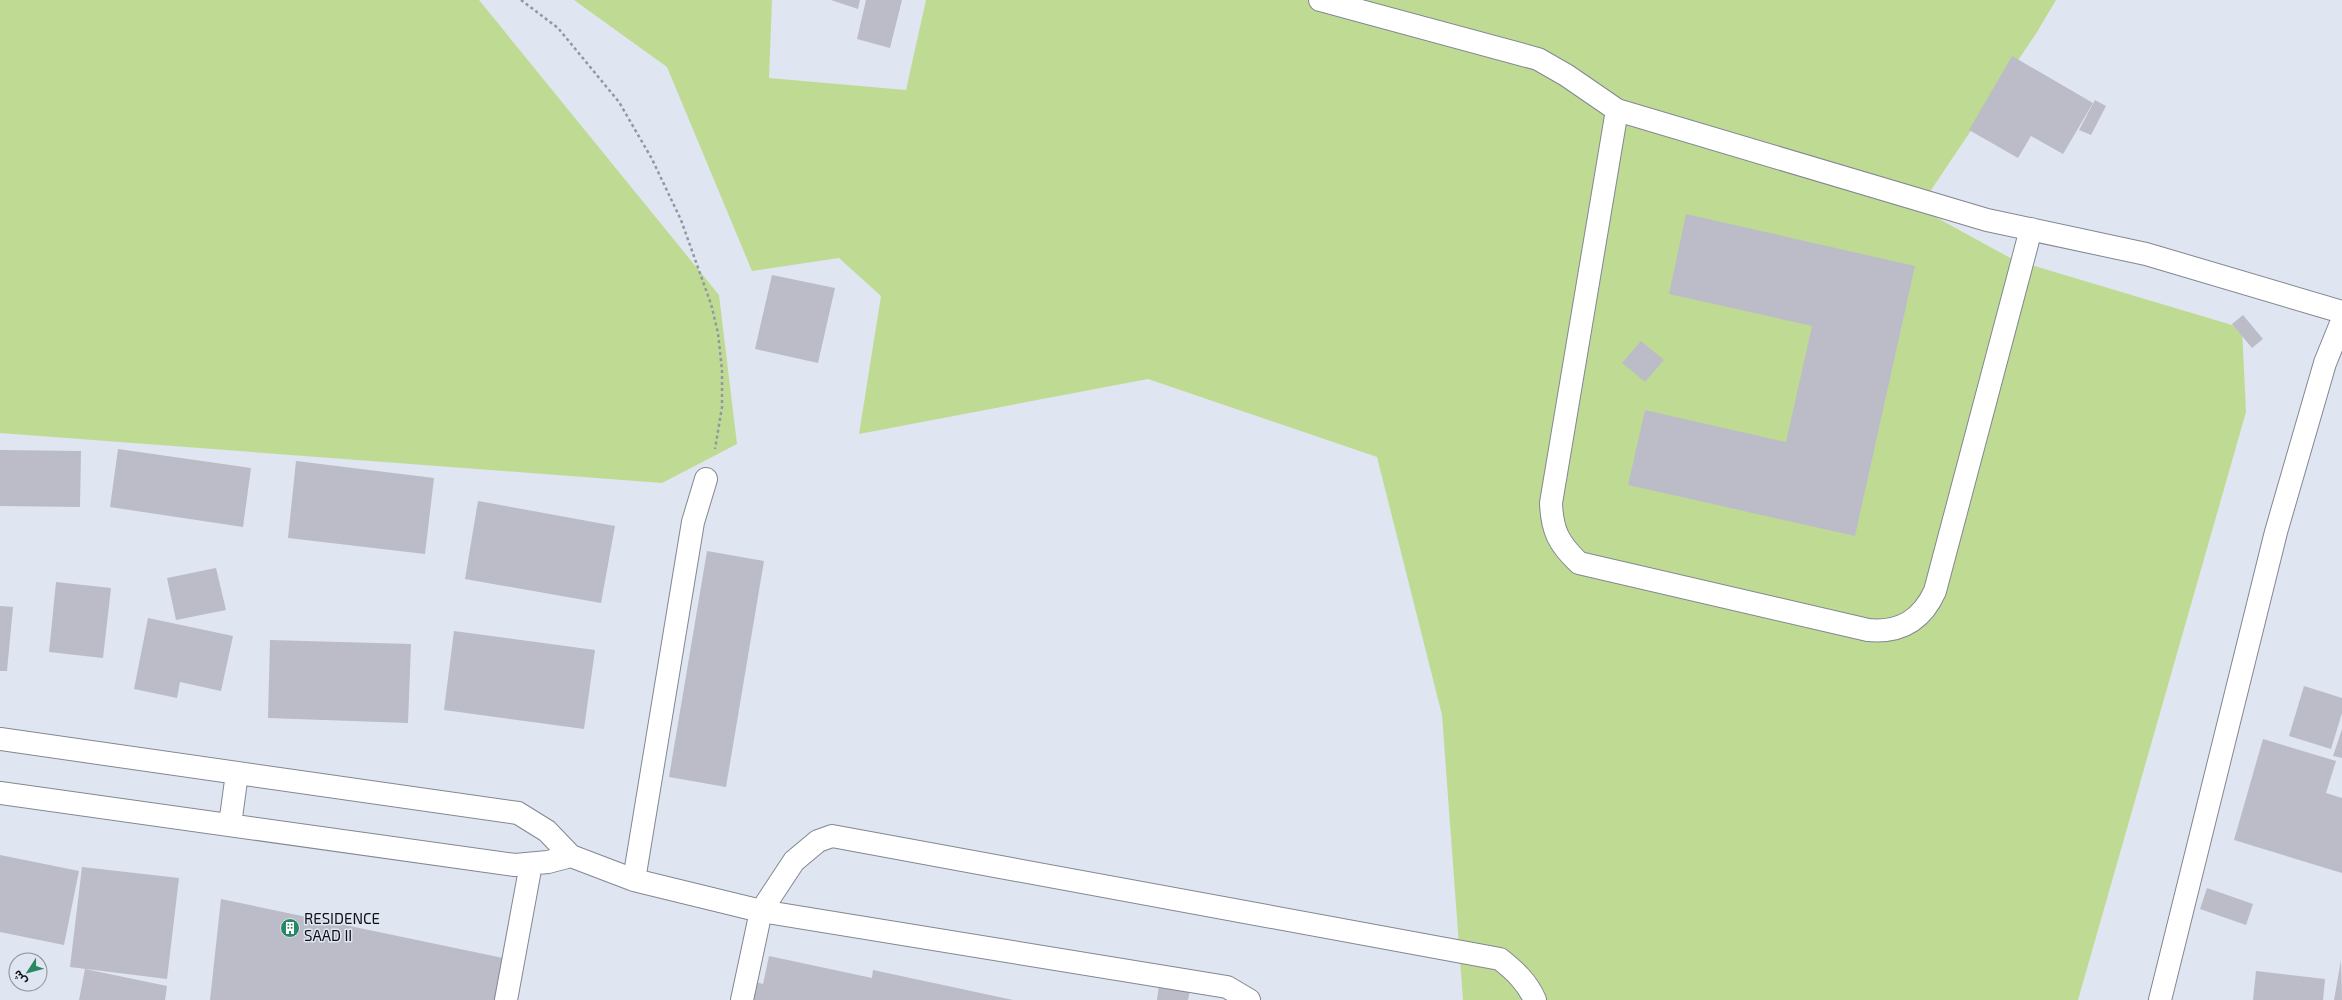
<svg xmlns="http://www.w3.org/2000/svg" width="2342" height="1000" viewBox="0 0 2342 1000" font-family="'Exo 2','Noto Sans Arabic',sans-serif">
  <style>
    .green { fill: #bfdb93 }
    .building { fill: #bbbcc8 }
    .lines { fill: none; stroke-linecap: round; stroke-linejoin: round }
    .minor-casing { stroke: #828791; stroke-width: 24 }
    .path { stroke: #9297a0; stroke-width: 2.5; stroke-dasharray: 3 3; stroke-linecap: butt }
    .minor { stroke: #fff; stroke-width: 22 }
    .labels { text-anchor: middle; stroke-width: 3; stroke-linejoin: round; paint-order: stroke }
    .poi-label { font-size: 15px; fill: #0e1014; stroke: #dfe5f1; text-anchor: start }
  </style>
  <rect width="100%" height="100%" fill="#dfe5f1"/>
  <path class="green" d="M0,0H479L719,295L737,444L662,483L0,433Z
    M574,0H772L769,78L906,90L926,0H2056L2037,32L1919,208L2014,260L2242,328L2246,412L2078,1000H1463L1442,715L1377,457L1148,379L859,434L881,296L839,258L752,271L667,67Z"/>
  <path class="building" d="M831,0H860L858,9Z
    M866,0H902L890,48L857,39Z
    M2012,56L2093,103L2063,154L2031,136L2018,158L1969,130Z
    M2095,100L2106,106L2091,135L2079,130Z
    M1686,214L1915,266L1855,536L1628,485L1645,410L1786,442L1812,326L1669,294Z
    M772,275L835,288L818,363L755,349Z
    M2243,315L2263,339L2252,348L2232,324Z
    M1641,341L1664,360L1645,382L1622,363Z
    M118,449L251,468L243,527L110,507Z
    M0,450L81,451L80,507L0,506Z
    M296,461L434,478L425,554L288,538Z
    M478,501L615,526L601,603L465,579Z
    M707,551L764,561L726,787L669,777Z
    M216,568L226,610L176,620L167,578Z
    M56,582L111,588L103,658L49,652Z
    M0,606L13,607L7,671H0Z
    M148,618L233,636L221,691L180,682L177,698L134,689Z
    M454,631L595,650L584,729L444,710Z
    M270,640L411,644L408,723L268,718Z
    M2304,686L2342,698V713L2331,749L2289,736Z
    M2342,729V758L2333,756Z
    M2263,739L2336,761L2326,793L2342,798V873L2234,840Z
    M0,855L79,871L64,945L0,932Z
    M82,867L179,878L167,979L70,967Z
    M2207,888L2253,904L2246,925L2200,909Z
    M221,899L503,958L496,1000H210Z
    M769,956L872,978L873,970L1013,1000H749L752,981L763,984Z
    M2341,960L2342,1000H2334Z
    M85,969L167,986L165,1000H79Z
    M2256,971L2325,979L2323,1000H2253Z
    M1159,985L1190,990L1188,1000H1157Z"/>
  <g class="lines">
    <defs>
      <path id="minor" d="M1320,0L1538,59L1566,75L1617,110L1987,220L2146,254L2342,312
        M1617,110L1551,503C1552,531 1559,544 1579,563L1868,630C1900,633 1922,620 1935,591L2031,229
        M0,739L518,813L547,831L571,856L634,880L761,911L1227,987L1249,1000
        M0,793L515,865L548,862L571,856
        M230,825L237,773
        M634,880L693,522L706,479
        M506,1000L531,864
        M742,1000L761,911L794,861L818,841L832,836L1500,959C1515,971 1527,982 1535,1000
        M2160,1000L2276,532L2325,363L2342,321"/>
    </defs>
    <use href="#minor" class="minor-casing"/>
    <path class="path" d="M521,0L558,28L619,102L652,159L681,220L711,304L718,333L722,370V407L715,449"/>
    <use href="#minor" class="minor"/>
  </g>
  <defs>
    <symbol id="building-disc" viewBox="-11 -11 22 22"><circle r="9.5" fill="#288861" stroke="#dfe5f1"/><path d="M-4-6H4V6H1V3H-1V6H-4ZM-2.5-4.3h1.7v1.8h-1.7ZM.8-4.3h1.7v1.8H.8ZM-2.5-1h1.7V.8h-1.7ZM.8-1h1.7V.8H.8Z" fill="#fff"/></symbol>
  </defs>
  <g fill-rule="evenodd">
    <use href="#building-disc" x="279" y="917" width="22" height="22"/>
  </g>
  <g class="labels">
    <g class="poi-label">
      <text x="304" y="924">RESIDENCE<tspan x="304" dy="17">SAAD II</tspan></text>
    </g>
  </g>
  <g transform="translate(28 972) rotate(234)"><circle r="19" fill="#dfe5f1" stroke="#8b9099"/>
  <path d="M0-3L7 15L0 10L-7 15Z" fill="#288861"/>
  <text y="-6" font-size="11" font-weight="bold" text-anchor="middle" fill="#0e1014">ش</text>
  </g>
</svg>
